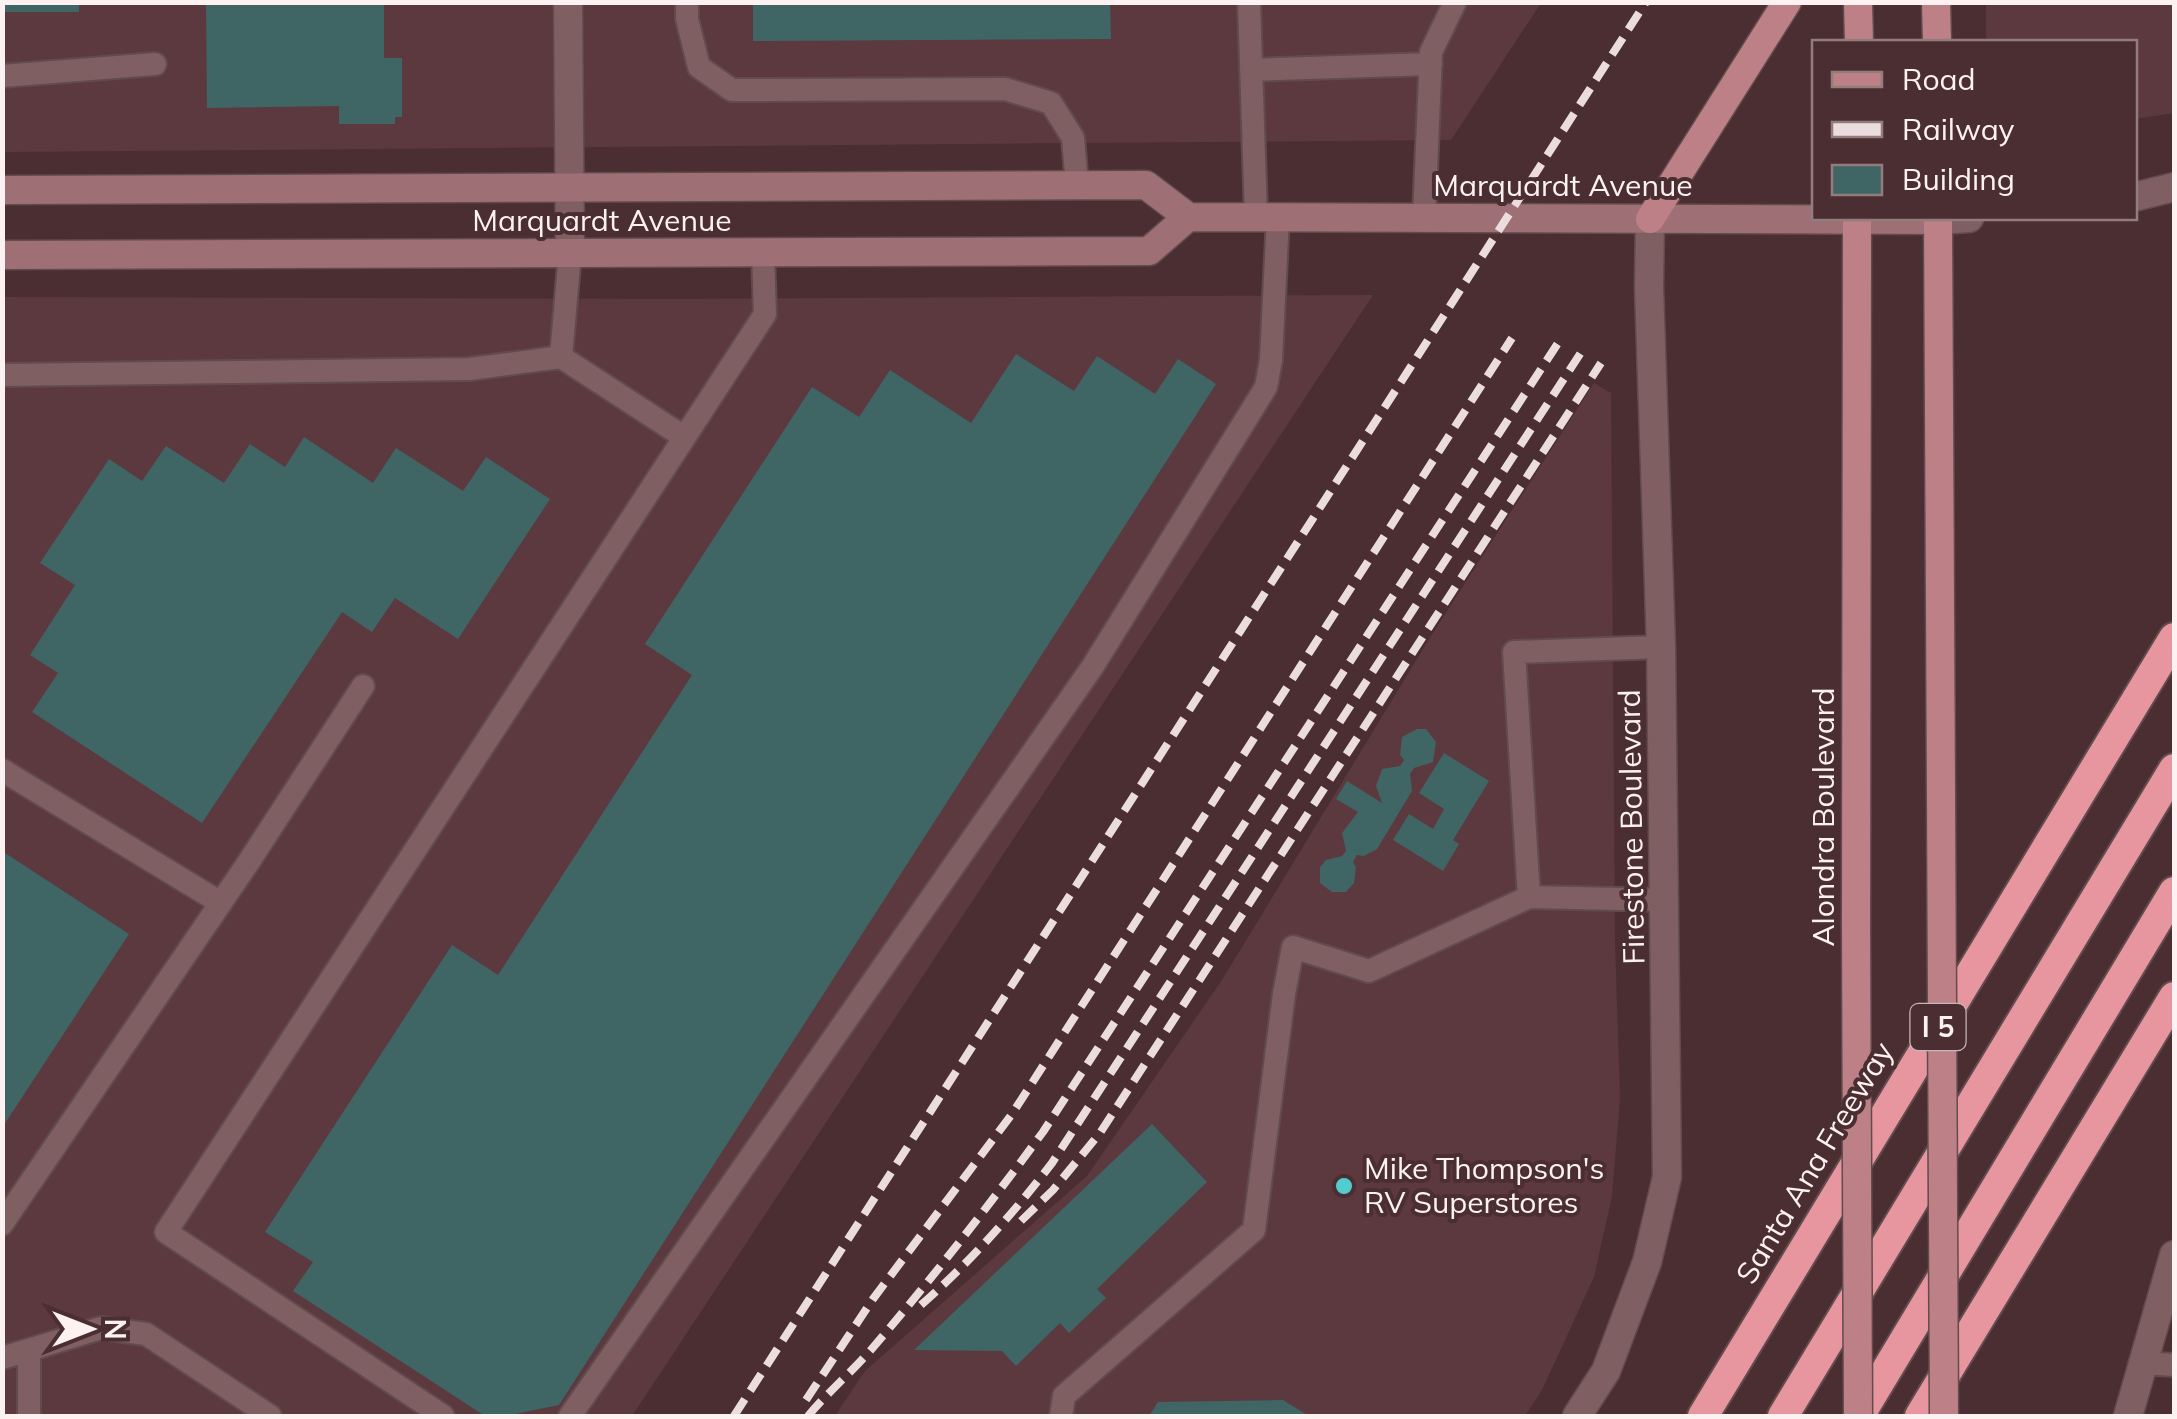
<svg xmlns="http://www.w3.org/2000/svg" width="2177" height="1419" viewBox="0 0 2177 1419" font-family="Mulish,sans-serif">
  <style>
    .built { fill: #5c393e }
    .building { fill: #3f6565 }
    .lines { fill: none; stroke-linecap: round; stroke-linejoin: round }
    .service-casing { stroke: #614b4d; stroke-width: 26 }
    .minor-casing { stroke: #614b4d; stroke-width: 31 }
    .tertiary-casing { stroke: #614b4d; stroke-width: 31 }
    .secondary-casing { stroke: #614b4d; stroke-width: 31 }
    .primary-casing { stroke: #614b4d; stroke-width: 31 }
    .motorway-casing { stroke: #614b4d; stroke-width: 34 }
    .service { stroke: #7f5f62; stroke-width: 22 }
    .minor { stroke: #7f5f62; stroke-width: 28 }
    .tertiary { stroke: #7f5f62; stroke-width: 28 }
    .secondary { stroke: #9e7075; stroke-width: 28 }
    .primary { stroke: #bd8087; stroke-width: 28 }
    .motorway { stroke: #e796a0; stroke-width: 30 }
    .rail { stroke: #ebddde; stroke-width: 8; stroke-dasharray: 20 10; stroke-linecap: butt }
    .primary-bridge-casing { stroke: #614b4d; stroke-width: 31; stroke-linecap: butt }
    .primary-bridge { stroke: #bd8087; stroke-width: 28 }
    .poi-dot { fill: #52cdcf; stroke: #4b2e31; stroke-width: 4 }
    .labels { text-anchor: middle; stroke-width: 8; stroke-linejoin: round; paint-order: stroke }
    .shield { fill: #4b2e31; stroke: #c8b6b8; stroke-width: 2.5 }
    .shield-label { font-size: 28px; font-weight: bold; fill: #fdf1f2 }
    .street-label { font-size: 30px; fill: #fdf1f2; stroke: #4b2e31 }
    .poi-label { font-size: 30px; fill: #fdf1f2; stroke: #4b2e31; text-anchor: start }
  </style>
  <rect width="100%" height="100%" fill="#4b2e31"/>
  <path class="built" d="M2,3H1541L1451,140L3,152Z
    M1986,3H2174V113L2135,119L2134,42H1986Z
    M1373,295L632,1416H3V297L673,299Z
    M1594,383L1611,393L1615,942L1620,1098L1612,1196L1594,1277L1542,1390L1525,1416H835L865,1371L1087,1176L1222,980L1431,636Z"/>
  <path class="building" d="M2,2H79V12H2Z
    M206,2H384V58H402V117H395V124H339V106L207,108Z
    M753,2H1110L1111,39L753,41Z
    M1016,354L1074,391L1097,356L1155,394L1178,359L1216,384L559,1405L505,1416H485L293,1291L313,1262L265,1232L452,945L498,975L692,675L645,644L812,387L859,417L890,370L971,423Z
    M304,437L373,483L396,448L463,491L486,457L550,499L458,639L395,598L372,632L342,612L202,823L32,712L58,673L30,655L75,585L40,563L109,459L142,481L166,446L224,483L250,444L285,467Z
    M1417,729H1426L1436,742L1433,762L1414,768L1410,774L1412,791L1377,849L1364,856L1357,855L1353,862L1356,867L1354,883L1346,892H1332L1320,883V867L1326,860L1342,856L1346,851L1342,833L1358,812L1336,799L1347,781L1382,803L1376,786L1382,769L1400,766L1404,760L1400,755L1402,737Z
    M1444,753L1489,781L1453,840L1459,844L1443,871L1393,840L1409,814L1433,829L1444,809L1419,793Z
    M2,851L129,934L2,1128Z
    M1152,1124L1207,1182L1097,1289L1106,1298L1069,1333L1060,1323L1016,1366L1002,1351L914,1350Z
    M1283,1400L1309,1416H1149L1158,1402Z"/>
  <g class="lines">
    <defs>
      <path id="service" d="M687,2V19L699,67L732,90L1005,89L1051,103L1073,138L1077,185
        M1249,2L1256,217
        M1251,70L1431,64
        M2,76L155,64
        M1424,218L1431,52L1455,2
        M561,357L684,437
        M2,375L470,369L561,357L570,253
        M2,770L221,903
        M1529,897L1514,652L1661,647
        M2,1224L248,863L363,686
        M29,1350V1416
        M2,1358L101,1328L146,1334L270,1416
        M2141,1363L2174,1365
        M443,1416L166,1232L765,314L763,253
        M570,1416L1093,666L1266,387L1271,360L1278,217
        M1061,1416L1064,1396L1254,1230L1284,994L1293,947L1369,971L1529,897L1666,900"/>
      <path id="minor" d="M568,2L570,253"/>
      <path id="tertiary" d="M2134,197L2174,187
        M1938,220L1969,218
        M1577,1416L1606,1371L1647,1262L1667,1177L1661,647L1649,287L1650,219
        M2128,1416L2174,1255"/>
      <path id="secondary" d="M2,190L1146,185L1188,217L1938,220
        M2,255L1149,251L1188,217"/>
      <path id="primary" d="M1858,2L1859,42
        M1936,2L1937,42
        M1938,218L1941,797
        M1650,219L1787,2
        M1856,924L1857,218"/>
      <path id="motorway" d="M1703,1416L2174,638
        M1783,1416L2174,769
        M1859,1416L2174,892
        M1920,1416L2174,997"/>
    </defs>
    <use href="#service" class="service-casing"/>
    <use href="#minor" class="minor-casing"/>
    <use href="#tertiary" class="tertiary-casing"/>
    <use href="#secondary" class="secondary-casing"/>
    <use href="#primary" class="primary-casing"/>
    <use href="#motorway" class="motorway-casing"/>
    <use href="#service" class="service"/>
    <use href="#minor" class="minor"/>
    <use href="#tertiary" class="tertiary"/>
    <use href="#secondary" class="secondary"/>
    <use href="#primary" class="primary"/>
    <use href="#motorway" class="motorway"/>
    <path class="rail" d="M1021,1221L1053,1190L1100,1133L1601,363
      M921,1305C970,1262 1012,1215 1052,1163L1582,351
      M806,1400L873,1299L1012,1114L1512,338
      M734,1416L1646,2
      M808,1416C829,1391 855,1369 876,1344C935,1275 990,1204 1043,1132L1562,337"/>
    <defs>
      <path id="primary-bridge" d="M1941,797L1944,1416
        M1856,924L1858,1416"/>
    </defs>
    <use href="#primary-bridge" class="primary-bridge-casing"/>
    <use href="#primary-bridge" class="primary-bridge"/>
  </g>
  <circle class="poi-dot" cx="1344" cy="1186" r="10"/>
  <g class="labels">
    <rect class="shield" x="1910.5" y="1004" width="55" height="46" rx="8"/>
    <g class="shield-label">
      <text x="1938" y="1037">I 5</text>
    </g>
    <g class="street-label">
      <text x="1563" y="196">Marquardt Avenue</text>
      <text x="602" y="231">Marquardt Avenue</text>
      <text transform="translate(1824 817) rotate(-90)" y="10">Alondra Boulevard</text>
      <text transform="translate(1632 827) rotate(-91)" y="10">Firestone Boulevard</text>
      <text transform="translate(1815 1163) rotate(-59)" y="10">Santa Ana Freeway</text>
    </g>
    <g class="poi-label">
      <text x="1364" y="1179">Mike Thompson's<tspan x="1364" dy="34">RV Superstores</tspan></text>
    </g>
  </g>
  <rect width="2177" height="1419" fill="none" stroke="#fdf1f2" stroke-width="10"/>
  <rect x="1812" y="40" width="325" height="180" fill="#4b2e31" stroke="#927c7e" stroke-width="2.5"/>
  <rect x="1832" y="72" width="50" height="15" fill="#bd8087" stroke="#927c7e" stroke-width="2.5"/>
  <text x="1902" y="90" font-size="30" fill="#fdf1f2">Road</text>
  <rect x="1832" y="122" width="50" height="15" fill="#ebddde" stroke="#927c7e" stroke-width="2.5"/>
  <text x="1902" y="140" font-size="30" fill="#fdf1f2">Railway</text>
  <rect x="1832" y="165" width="50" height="30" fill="#3f6565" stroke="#927c7e" stroke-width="2.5"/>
  <text x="1902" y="190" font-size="30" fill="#fdf1f2">Building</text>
  <g transform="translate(90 1329) rotate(90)" stroke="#4b2e31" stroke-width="8" paint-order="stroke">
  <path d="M0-8L18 38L0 25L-18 38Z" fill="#fdf1f2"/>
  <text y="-15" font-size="28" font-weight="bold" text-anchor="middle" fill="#fdf1f2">N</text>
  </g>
</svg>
